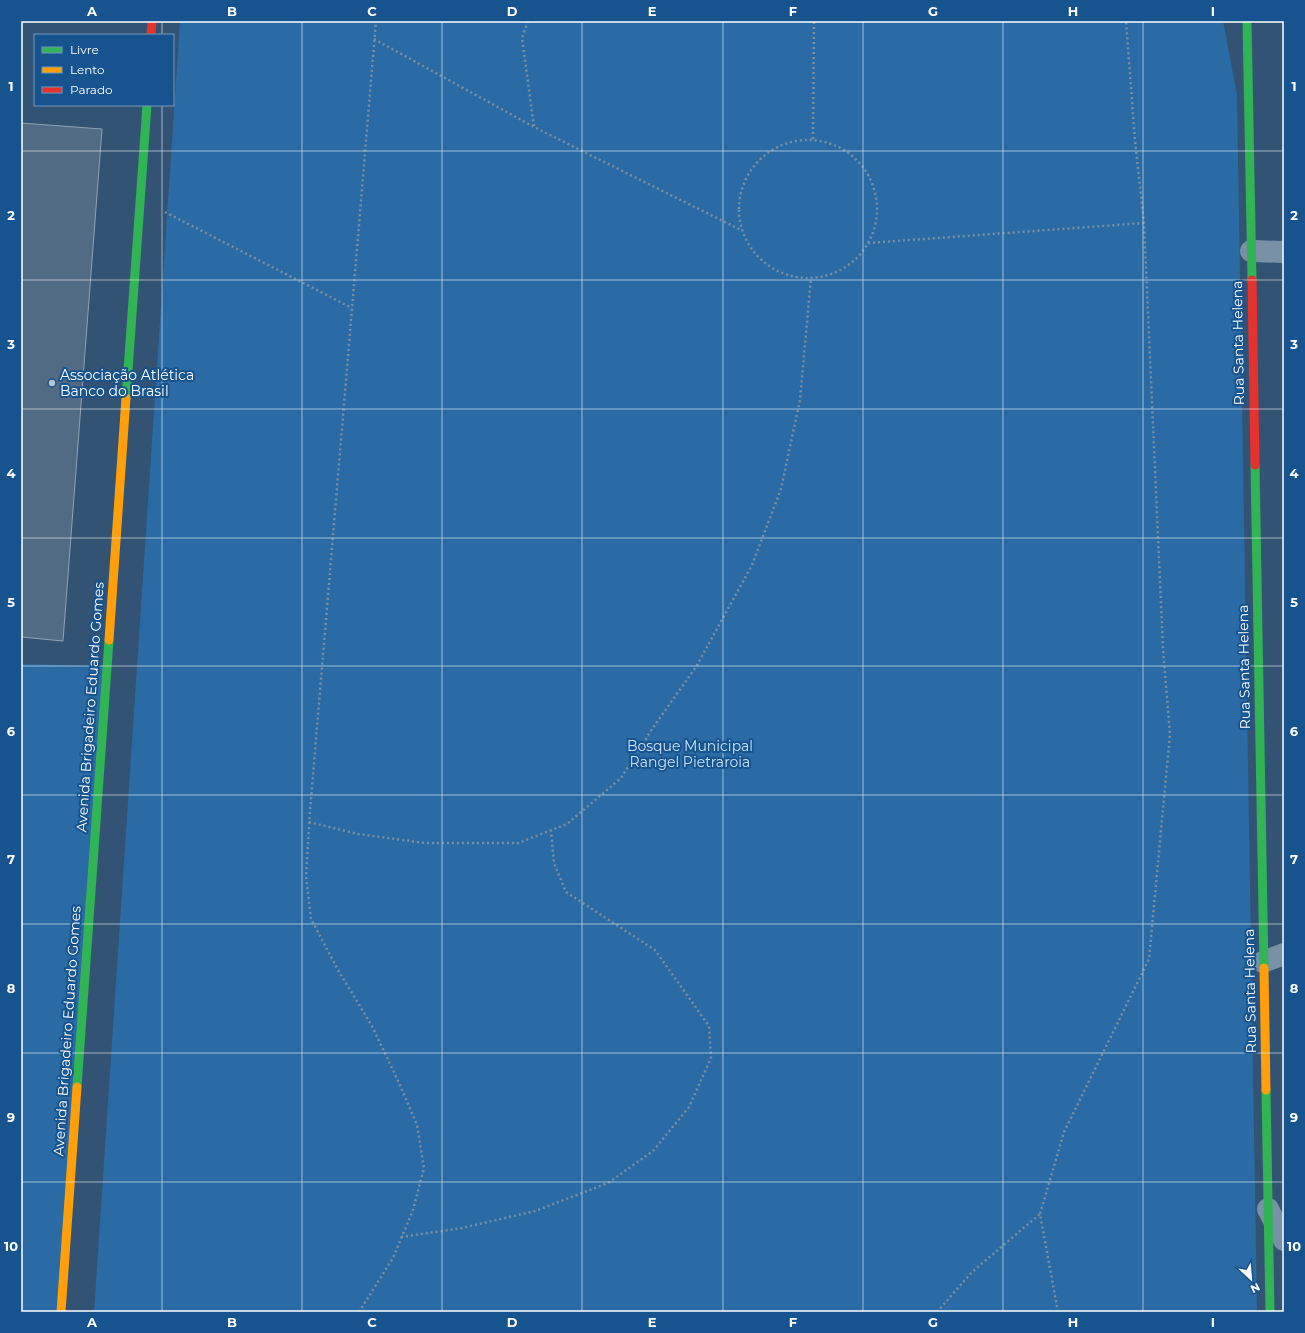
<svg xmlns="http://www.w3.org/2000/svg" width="1305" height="1333" viewBox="0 0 1305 1333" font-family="Montserrat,sans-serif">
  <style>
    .green { fill: #2a6aa5 }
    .building { fill: #516b84; stroke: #8ea2b5 }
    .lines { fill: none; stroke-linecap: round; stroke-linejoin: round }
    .path { stroke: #7991a6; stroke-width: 2.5; stroke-dasharray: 2 3; stroke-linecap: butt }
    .street { stroke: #7991a6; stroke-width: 22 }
    .fast { stroke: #30b455; stroke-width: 9 }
    .slow { stroke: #ff9f0a; stroke-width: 9 }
    .jam { stroke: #e5322d; stroke-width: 9 }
    .grid { fill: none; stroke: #fff; stroke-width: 1; stroke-opacity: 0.55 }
    .poi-dot { fill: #b7c3ce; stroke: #17538e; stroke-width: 1.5 }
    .labels { text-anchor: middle; stroke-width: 4; stroke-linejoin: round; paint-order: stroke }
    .street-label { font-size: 14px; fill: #fff; stroke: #17538e }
    .poi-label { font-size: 14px; fill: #fff; stroke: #17538e; text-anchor: start }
    .park-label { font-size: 14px; fill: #c9e3fb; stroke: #17538e }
    .neatline { fill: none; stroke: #fff; stroke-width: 1.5 }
    .grid-label { font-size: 13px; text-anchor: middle; font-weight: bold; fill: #fff }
  </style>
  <rect width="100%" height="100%" fill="#325373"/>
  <path class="green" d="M180,21H1223L1237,95L1257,1312H94Z
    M21,664L107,666L59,1312H21Z"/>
  <path class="building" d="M21,123L102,129L63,641L21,637Z"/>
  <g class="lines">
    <path class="path" d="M528,21L522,38L534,127
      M374,39L534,127L741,230
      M813,139L814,21
      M739 209a69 69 0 1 1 138 0a69 69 0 1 1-138 0Z
      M165,212L352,308
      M868,243L1144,223
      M309,822L358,834L425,843H518L567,824L621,778L652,729L696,667L752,565L781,489L800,400L811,278
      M401,1237L462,1228L535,1211L608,1183L653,1151L689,1107L711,1058L709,1026L655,950L566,892L554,863L551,831
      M359,1312L393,1258L413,1210L424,1168L417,1125L400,1085L372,1026L338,970L311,919L306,876L310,811L376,21
      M937,1312L972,1272L1040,1214
      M1058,1312L1040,1214L1064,1132L1149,959L1170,734L1163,649L1144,223L1135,141L1126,21"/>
    <path class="street" d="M1251,251L1284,252
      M1263,962L1284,954
      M1268,1209L1284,1240"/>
    <path class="fast" d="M1247,21L1252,280
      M126,398L147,105
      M1255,465L1264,968
      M77,1087L109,640
      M1266,1090L1270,1312"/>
    <path class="slow" d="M109,640L126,398
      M1264,968L1266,1090
      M61,1312L77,1087"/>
    <path class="jam" d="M151,35L152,21
      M1252,280L1255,465"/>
  </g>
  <path class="grid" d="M162,21V35M302,21V1312M442,21V1312M582,21V1312M723,21V1312M863,21V1312M1003,21V1312M1143,21V1312M162,105V1312M21,151H1284M21,280H1284M21,409H1284M21,538H1284M21,666H1284M21,795H1284M21,924H1284M21,1053H1284M21,1182H1284"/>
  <circle class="poi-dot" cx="52" cy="383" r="4"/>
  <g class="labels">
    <g class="street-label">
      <text transform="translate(1238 343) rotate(-91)" y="5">Rua Santa Helena</text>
      <text transform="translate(1244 667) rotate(-91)" y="5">Rua Santa Helena</text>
      <text transform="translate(90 707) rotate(-86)" y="5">Avenida Brigadeiro Eduardo Gomes</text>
      <text transform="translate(1250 991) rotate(-91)" y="5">Rua Santa Helena</text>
      <text transform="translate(67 1031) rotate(-86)" y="5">Avenida Brigadeiro Eduardo Gomes</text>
    </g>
    <g class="poi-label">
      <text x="60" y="380">Associação Atlética<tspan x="60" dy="16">Banco do Brasil</tspan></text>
    </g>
    <g class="park-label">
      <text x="690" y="751">Bosque Municipal<tspan x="690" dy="16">Rangel Pietraroia</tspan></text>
    </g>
  </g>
  <rect width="1305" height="1333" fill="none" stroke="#17538e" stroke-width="44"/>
  <rect x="34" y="34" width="140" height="72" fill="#17538e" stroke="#7498bb"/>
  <rect x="42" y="47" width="20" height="6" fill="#30b455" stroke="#7498bb"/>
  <text x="70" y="54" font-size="12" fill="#ffffff">Livre</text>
  <rect x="42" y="67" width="20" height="6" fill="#ff9f0a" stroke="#7498bb"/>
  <text x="70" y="74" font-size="12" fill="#ffffff">Lento</text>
  <rect x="42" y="87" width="20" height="6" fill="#e5322d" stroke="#7498bb"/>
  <text x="70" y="94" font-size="12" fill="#ffffff">Parado</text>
  <g transform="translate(1251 1279) rotate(154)" stroke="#17538e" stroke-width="3" paint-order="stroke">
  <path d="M0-3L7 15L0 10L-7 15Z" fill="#ffffff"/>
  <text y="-6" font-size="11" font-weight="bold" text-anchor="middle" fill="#ffffff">N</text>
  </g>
  <rect x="22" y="22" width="1261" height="1289" class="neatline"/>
  <g class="grid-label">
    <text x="92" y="16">A</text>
    <text x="232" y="16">B</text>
    <text x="372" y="16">C</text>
    <text x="512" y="16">D</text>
    <text x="652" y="16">E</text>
    <text x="793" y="16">F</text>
    <text x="933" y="16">G</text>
    <text x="1073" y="16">H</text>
    <text x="1213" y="16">I</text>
    <text x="11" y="91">1</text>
    <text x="1294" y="91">1</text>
    <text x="11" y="220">2</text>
    <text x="1294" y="220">2</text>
    <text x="11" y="349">3</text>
    <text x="1294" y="349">3</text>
    <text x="11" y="478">4</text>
    <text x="1294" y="478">4</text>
    <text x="11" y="607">5</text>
    <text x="1294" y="607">5</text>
    <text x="11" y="736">6</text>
    <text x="1294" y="736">6</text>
    <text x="11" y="864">7</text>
    <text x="1294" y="864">7</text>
    <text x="11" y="993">8</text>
    <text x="1294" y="993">8</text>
    <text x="11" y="1122">9</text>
    <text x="1294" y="1122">9</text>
    <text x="11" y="1251">10</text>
    <text x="1294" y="1251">10</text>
    <text x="92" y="1327">A</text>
    <text x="232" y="1327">B</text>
    <text x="372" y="1327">C</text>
    <text x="512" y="1327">D</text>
    <text x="652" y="1327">E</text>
    <text x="793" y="1327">F</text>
    <text x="933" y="1327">G</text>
    <text x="1073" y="1327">H</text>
    <text x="1213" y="1327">I</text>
  </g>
</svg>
